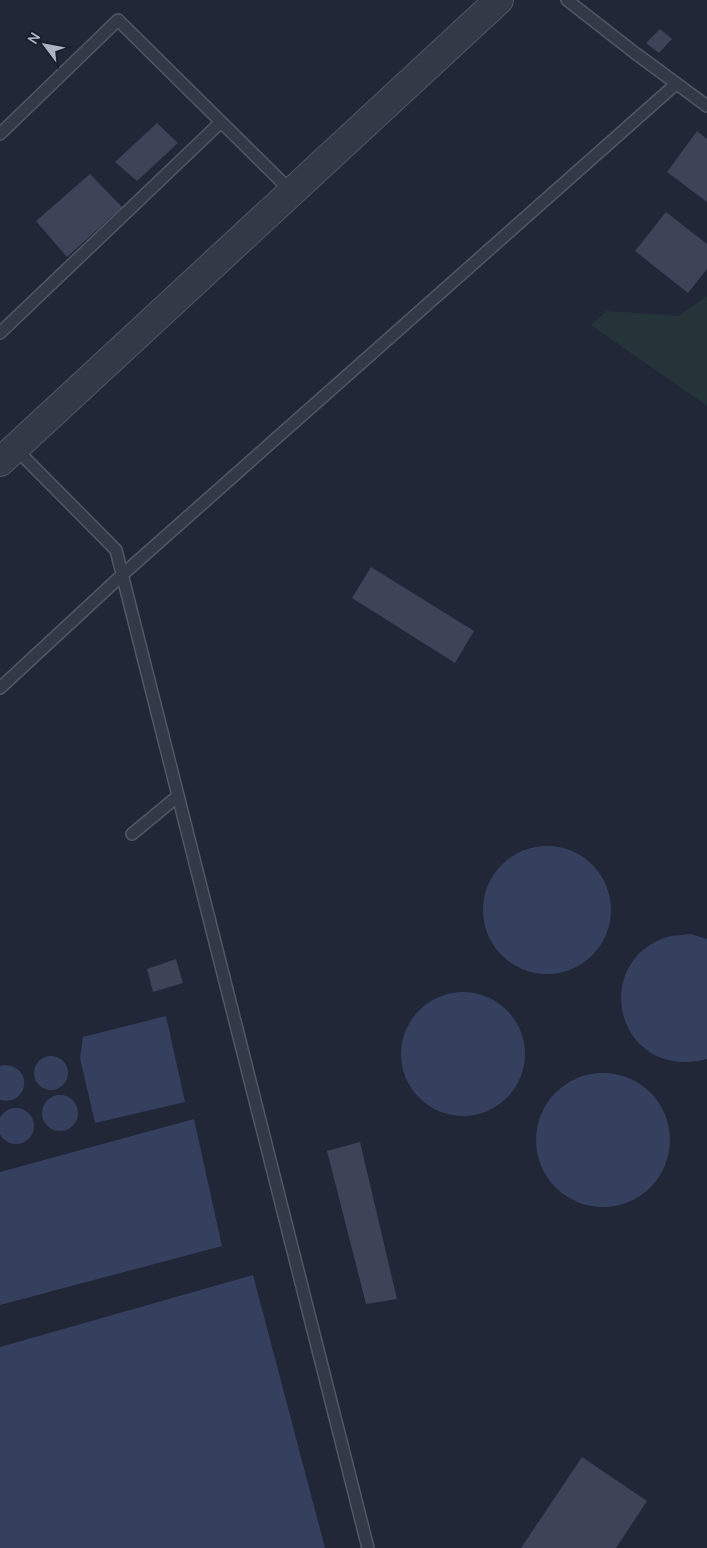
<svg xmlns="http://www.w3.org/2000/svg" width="707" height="1548" viewBox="0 0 707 1548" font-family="Manrope,sans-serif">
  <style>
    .green { fill: #243439 }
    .water { fill: #353f5e }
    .building { fill: #3d4457 }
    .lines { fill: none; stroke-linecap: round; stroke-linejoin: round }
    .service-casing { stroke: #525665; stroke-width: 14 }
    .tertiary-casing { stroke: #525665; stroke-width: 30 }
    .service { stroke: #343948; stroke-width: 11 }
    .tertiary { stroke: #343948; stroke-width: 28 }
  </style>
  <rect width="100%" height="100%" fill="#212737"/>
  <path class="green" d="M707,296V406L591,325L607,311L678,316Z"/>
  <path class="water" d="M483 910a64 64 0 1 1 128 0a64 64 0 1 1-128 0Z
    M690,934L707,939V1059C616,1082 589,962 667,937C674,935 683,935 690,934Z
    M401 1054a62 62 0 1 1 124 0a62 62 0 1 1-124 0Z
    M166,1016L185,1102L95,1123L80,1058L83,1037Z
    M34 1073a17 17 0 1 1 34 0a17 17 0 1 1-34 0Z
    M4,1065C35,1066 28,1107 0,1100V1066Z
    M536 1140a67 67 0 1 1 134 0a67 67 0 1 1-134 0Z
    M42 1113a18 18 0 1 1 36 0a18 18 0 1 1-36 0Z
    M-2 1126a18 18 0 1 1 36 0a18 18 0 1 1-36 0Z
    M194,1119L222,1246L0,1305V1172Z
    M253,1275L325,1548H0V1347Z"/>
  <path class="building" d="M660,29L672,39L659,53L646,43Z
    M157,123L178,143L137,181L115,162Z
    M697,131L707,139V202L667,172Z
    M90,174L122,207L67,257L36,221Z
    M666,212L707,244V269L688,293L635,251Z
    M371,567L474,631L455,663L352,598Z
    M176,959L183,983L153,992L147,969Z
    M360,1142L397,1299L366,1304L327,1151Z
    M582,1457L647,1501L616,1548H521Z"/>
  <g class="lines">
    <defs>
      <path id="service" d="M567,0L635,53L707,106
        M0,134L118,20L292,192
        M0,333L221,122
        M15,448L116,550L368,1548
        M0,688L122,575L676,84
        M132,834L178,796"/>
      <path id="tertiary" d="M0,462L499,0"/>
    </defs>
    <use href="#service" class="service-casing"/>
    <use href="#tertiary" class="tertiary-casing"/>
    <use href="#service" class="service"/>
    <use href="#tertiary" class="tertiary"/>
  </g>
  <g transform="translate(45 45) rotate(302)" stroke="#1a1e2c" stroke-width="4" paint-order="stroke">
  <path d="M0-4L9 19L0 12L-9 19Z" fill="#aeb3c4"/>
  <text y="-8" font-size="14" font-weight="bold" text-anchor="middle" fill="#aeb3c4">N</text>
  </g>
</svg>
